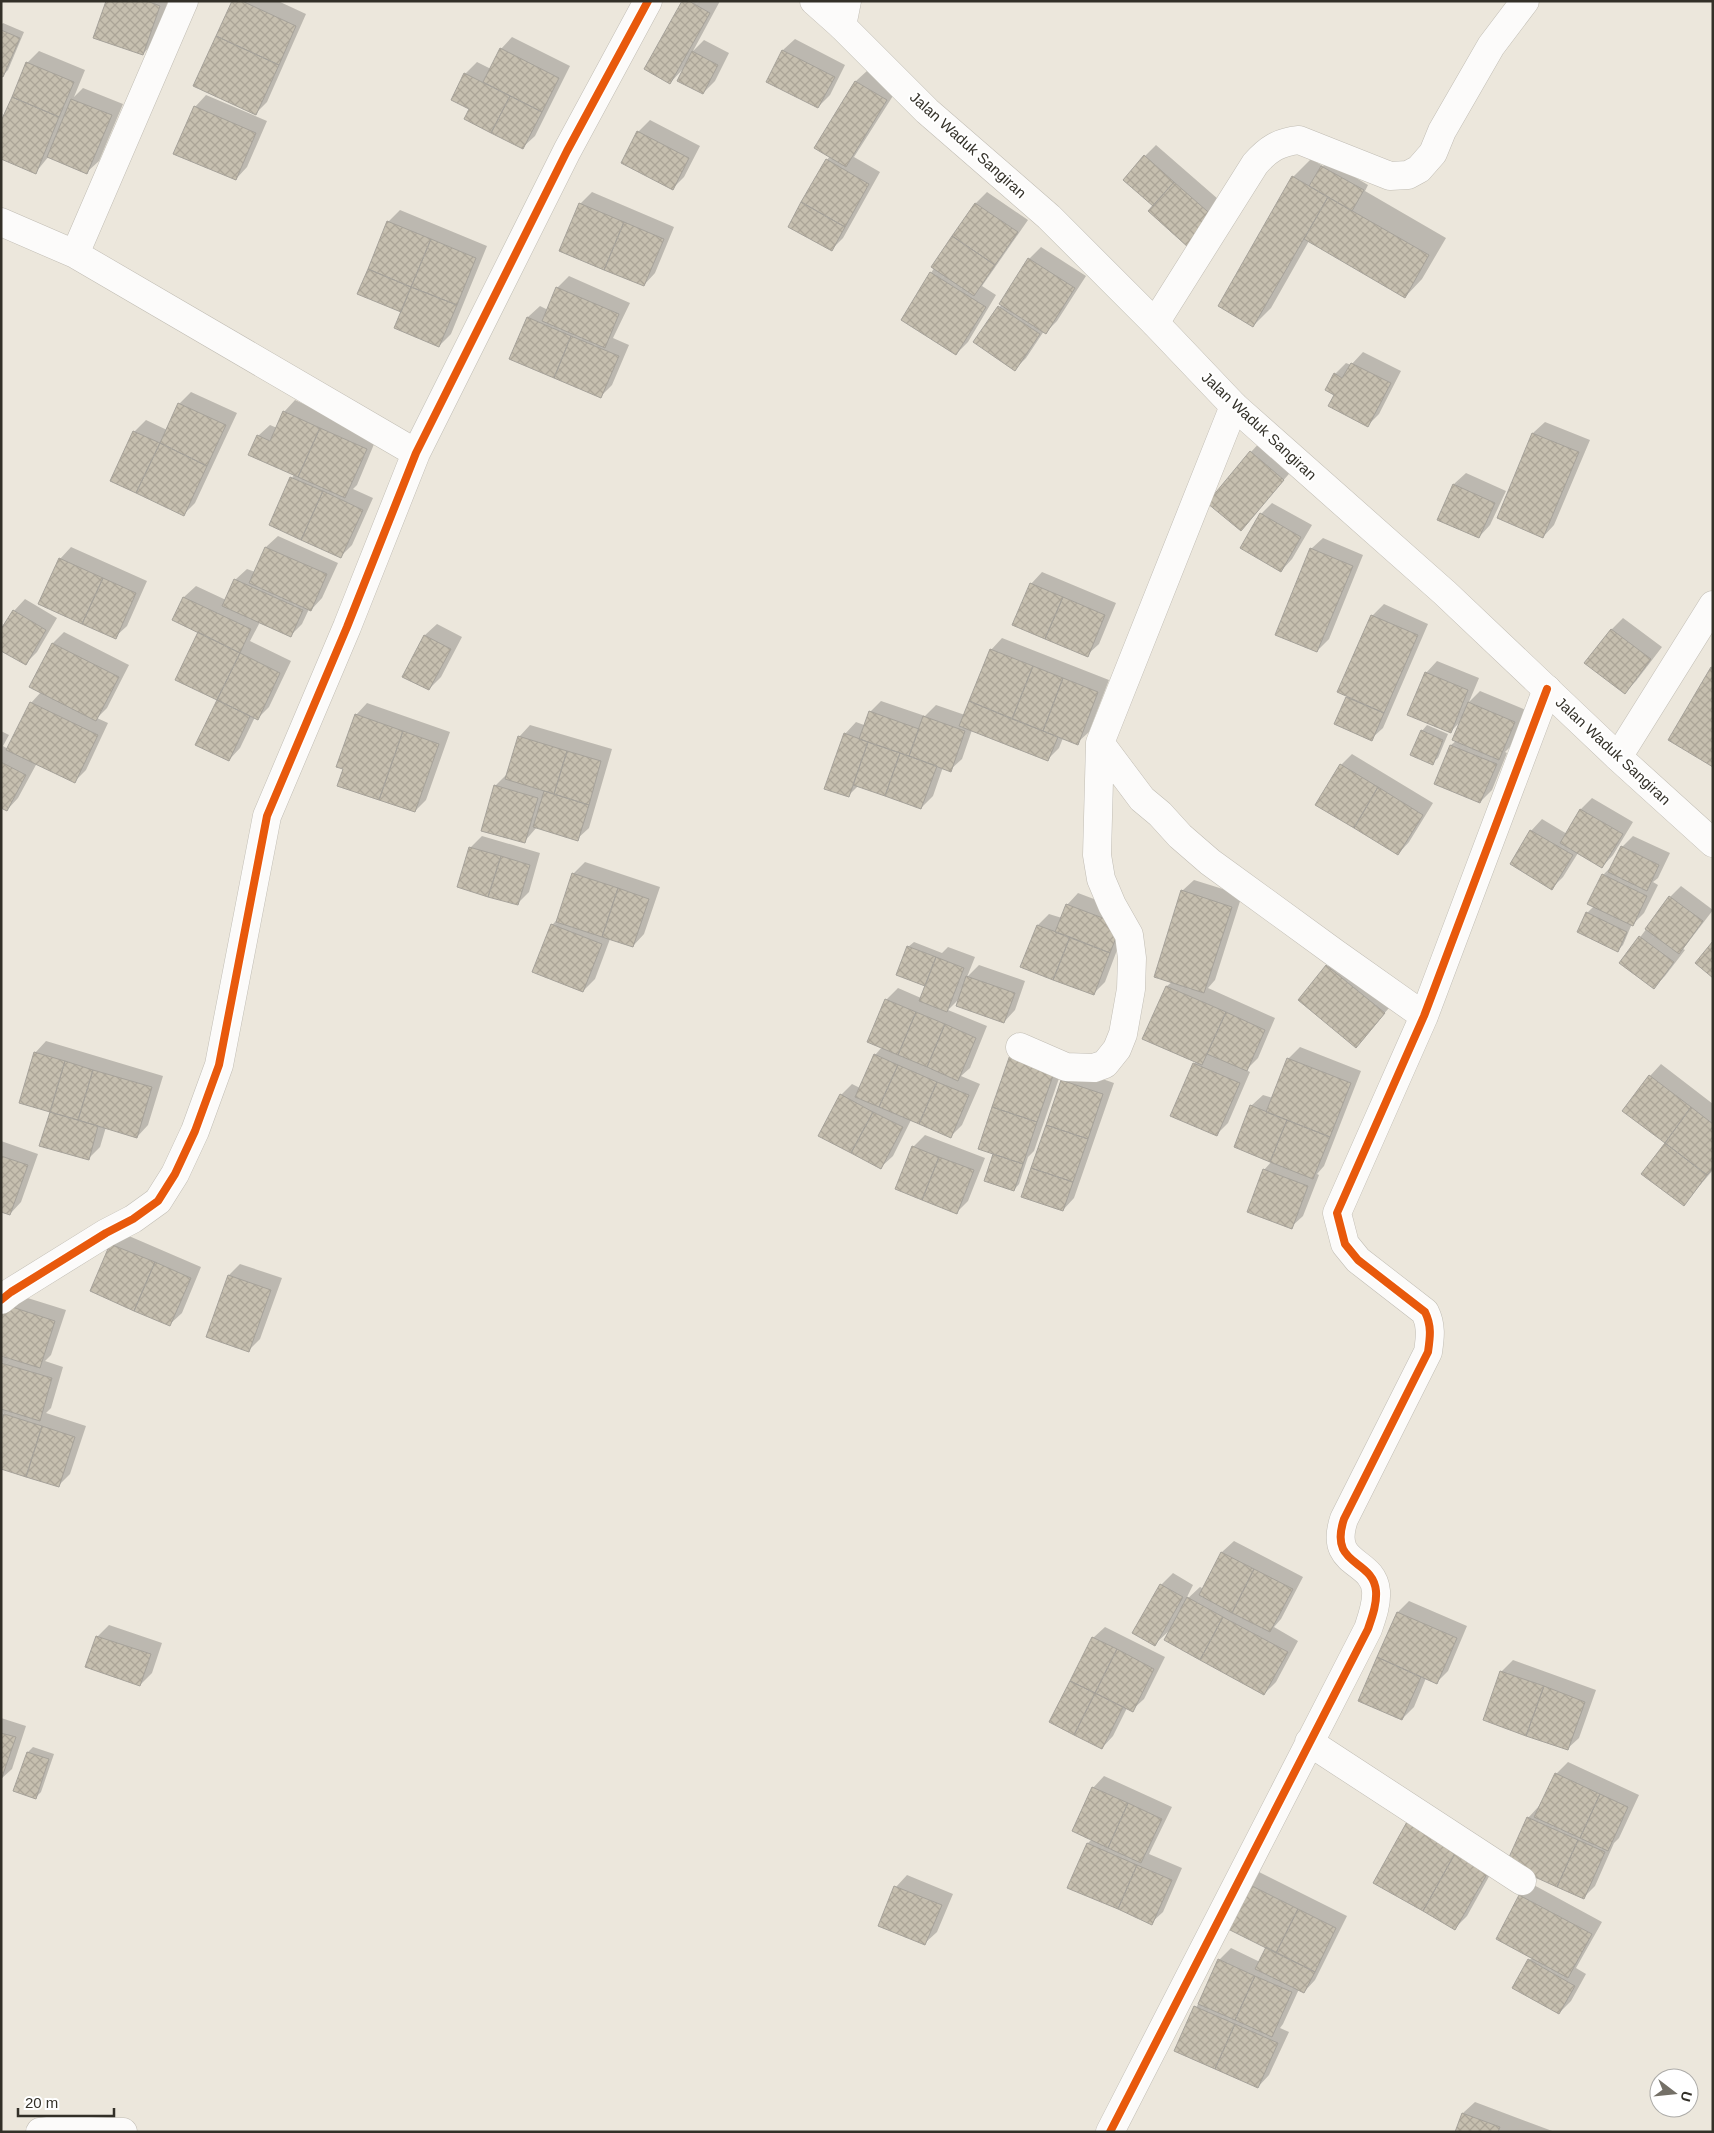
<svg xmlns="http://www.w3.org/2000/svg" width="1714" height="2133" viewBox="0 0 1714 2133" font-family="Arial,sans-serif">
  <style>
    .shadow { fill: #0003 }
    .building { fill: url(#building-cross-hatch); stroke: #a6a29a }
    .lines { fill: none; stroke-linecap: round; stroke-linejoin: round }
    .minor-casing { stroke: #c1bdb4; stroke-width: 29 }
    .tertiary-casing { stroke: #c1bdb4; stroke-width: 29 }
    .minor { stroke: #fcfbfa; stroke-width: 28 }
    .tertiary { stroke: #fcfbfa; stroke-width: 28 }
    .cycleway-casing { stroke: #fff; stroke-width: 11 }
    .cycleway { stroke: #e8590c; stroke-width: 8 }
    .labels { text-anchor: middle; stroke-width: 4; stroke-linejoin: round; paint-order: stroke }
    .street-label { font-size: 15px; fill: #333028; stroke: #fff }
  </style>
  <defs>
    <pattern id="building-cross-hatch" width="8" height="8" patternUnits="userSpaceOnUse" patternTransform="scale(1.25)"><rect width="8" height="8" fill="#c6bfaf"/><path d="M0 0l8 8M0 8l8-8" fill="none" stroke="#aba497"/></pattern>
  </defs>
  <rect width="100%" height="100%" fill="#ece7dc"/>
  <path class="shadow" d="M107,1H168L154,42L143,54Z
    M233,1H278L306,14L267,102L256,113Z
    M683,1H720L693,51L704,40L729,53L715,81L703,93L683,69L670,83Z
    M3,23L24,32L8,70L3,75L1,25Z
    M512,37L570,66L535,136L523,147L471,109L465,74L477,62L491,69L501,49Z
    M795,39L845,65L830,95L818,107L768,81L783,50Z
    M39,51L85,70L74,97L83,88L123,104L99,161L87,172L49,156L36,172L27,63Z
    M868,70L898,88L854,157L880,172L843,238L831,250L827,160L830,156L816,147L856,81Z
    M206,95L267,121L247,167L236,179L195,107Z
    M650,120L700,146L684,177L673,188L638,132Z
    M1156,145L1226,206L1200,235L1155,206L1145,156Z
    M1311,159L1323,166L1328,161L1368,185L1365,191L1446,238L1422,279L1405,297L1309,241L1271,308L1253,326L1219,306L1293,177Z
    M592,192L674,227L655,273L644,285L580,204Z
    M987,192L1028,220L982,286L996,295L968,342L956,354L931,273L976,203Z
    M400,210L487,246L451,334L439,346L403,311L388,222Z
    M1041,247L1086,276L1057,321L1046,332L1044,331L1026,358L1015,369L975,342L1002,304L1029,259Z
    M569,276L630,303L613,338L629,345L612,385L601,396L511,358L528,317L540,306L548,310L557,288Z
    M1363,352L1401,371L1379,414L1368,425L1335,394V374L1346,363L1351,365Z
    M191,392L237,413L195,503L184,514L134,432L146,420L167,430L179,404Z
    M295,400L377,437L357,485L353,489L373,498L352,545L341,556L270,524L294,474L258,436L270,425L277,428L284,412Z
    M1545,422L1590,440L1554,525L1543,537L1498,518L1533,433Z
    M1262,440L1294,468L1241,530L1251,452Z
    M1466,473L1506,491L1490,525L1479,537L1454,484Z
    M1272,503L1312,525L1292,559L1281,571L1261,514Z
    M278,536L338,563L322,598L311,610L309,609L302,624L291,635L260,622L250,641L291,661L269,707L257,719L255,717L240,748L229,760L219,700L199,632L174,619L184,597L196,586L226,600L235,580L247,569L255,572L266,547Z
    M1323,538L1363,555L1329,639L1317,651L1311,549Z
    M71,547L147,581L127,626L115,637L60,559Z
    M1042,572L1116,603L1099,644L1087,655L1031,584Z
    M25,599L57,618L37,652L25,664L14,611Z
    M1384,604L1428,624L1383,728L1371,739L1336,724L1348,696L1339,692L1372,616Z
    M1623,618L1662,647L1636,681L1625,692L1586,663L1612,629Z
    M437,624L462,637L441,677L429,689L404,676L425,635Z
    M64,632L129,665L107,708L97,718L108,723L86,770L75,781L37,763L18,798L7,810L1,807V731L9,735L3,746L8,749L31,703L41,692L53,643Z
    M1002,638L1109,680L1089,732L1077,743L1063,738L1059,748L1047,760L972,730L962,759L950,770L943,767L933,796L921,808L859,785L848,796L845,734L856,722L864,725L870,712L881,701L925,716L936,705L965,715L991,650Z
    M1437,661L1479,678L1469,702L1480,691L1526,710L1510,747L1505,752L1507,753L1492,790L1480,802L1435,783L1451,745L1456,741L1461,721L1450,732L1426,673Z
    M367,703L450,732L426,800L415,811L345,768L356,715Z
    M530,725L612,749L589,828L577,839L537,827L524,842L495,786L507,774L519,737Z
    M1427,725L1448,734L1438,758L1432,763L1422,731Z
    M1352,754L1433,803L1409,842L1398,854L1341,765Z
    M1592,798L1633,822L1613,855L1602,867L1578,853L1563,877L1552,888L1531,831L1542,819L1567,834L1581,809Z
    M482,836L540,853L529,892L517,904L470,848Z
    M1633,836L1670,853L1658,878L1653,882L1658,885L1644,913L1631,926L1623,945L1617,951L1587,913L1594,906L1603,875L1613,865L1622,847Z
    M585,862L660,887L644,934L633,946L610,939L595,979L583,991L552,925L559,918L573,874Z
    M1194,880L1242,895L1215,980L1208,988L1275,1018L1258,1058L1246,1070L1250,1072L1228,1123L1217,1134L1194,1064L1196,1062L1144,1038L1167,986L1172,982L1182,891Z
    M1681,886L1713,910L1683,949L1685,950L1665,976L1654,987L1621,963L1670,897Z
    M1078,893L1131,913L1105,982L1093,994L1038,925L1049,914L1062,918L1067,905Z
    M914,942L942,953L948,947L975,957L967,977L979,965L1025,981L1015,1010L1004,1022L960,998L948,1010L987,1026L970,1068L961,1076L980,1084L962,1125L950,1137L911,1120L893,1156L881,1167L841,1095L852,1084L860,1088L875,1055L882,1047L886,1000L898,988L921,998L926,985L908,947Z
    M1339,954L1395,1001L1356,1046L1299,1000Z
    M46,1041L163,1076L148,1125L137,1137L106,1127L100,1147L88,1159L41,1145L51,1111L35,1053Z
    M1300,1047L1361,1071L1324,1166L1317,1174L1319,1175L1303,1216L1291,1227L1264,1170L1272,1161L1251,1106L1263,1095L1273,1098L1288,1059Z
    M1067,1055L1034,1151L1028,1157L1019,1184L1014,1190L994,1155Z
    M1661,1064L1713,1104V1170L1684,1204L1650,1076Z
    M1074,1069L1114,1083L1074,1198L1063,1210L1062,1081Z
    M925,1135L985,1158L968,1201L957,1212L913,1147Z
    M1,1141L38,1154L21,1202L10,1214L1,1211Z
    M122,1233L201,1267L182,1313L170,1324L111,1244Z
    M240,1264L282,1278L260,1339L249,1350L208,1336L229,1275Z
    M18,1295L66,1310L51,1355L45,1361L63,1367L51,1408L46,1413L86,1426L70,1474L58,1486L1,1468V1324Z
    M1234,1541L1303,1577L1281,1619L1274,1627L1298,1641L1276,1682L1264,1694L1171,1629L1155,1644L1161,1585L1173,1573L1193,1585L1185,1601L1200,1587L1204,1589L1222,1552Z
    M1409,1601L1467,1626L1448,1671L1437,1682L1426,1678L1414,1707L1402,1719L1360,1700L1398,1612Z
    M109,1625L162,1643L152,1673L140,1685L97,1637Z
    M1105,1627L1165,1657L1144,1699L1132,1710L1127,1708L1113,1736L1102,1748L1093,1638Z
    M1513,1660L1596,1690L1579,1738L1567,1749L1501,1672Z
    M1,1718L26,1726L12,1769L1,1779Z
    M33,1747L54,1754L41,1792L36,1797L28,1752Z
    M1568,1762L1639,1795L1619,1838L1614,1843L1595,1886L1584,1897L1528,1818L1539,1806L1556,1774Z
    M1104,1776L1172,1807L1149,1854L1182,1868L1163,1912L1151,1923L1088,1843L1092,1839L1093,1788Z
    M1501,1855L1467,1916L1455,1928L1375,1882Z
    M1255,1870L1347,1916L1315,1980L1304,1992L1299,1989L1283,2024L1280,2028L1289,2032L1269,2075L1258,2087L1176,2050L1219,1960L1231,1948L1260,1962L1268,1947L1222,1924Z
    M907,1875L953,1894L937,1932L925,1943L896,1887Z
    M1532,1884L1602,1922L1576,1968L1586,1974L1571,2001L1559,2013L1529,1960L1532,1958L1520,1896Z
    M1475,2102L1555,2132H1456L1463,2113Z"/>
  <path class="building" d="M106,1H147L160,6L143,55L93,38Z
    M232,1H242L296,26L279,65L216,36Z
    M682,1H689L710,13L670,84L644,69Z
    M1,30L20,38L3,77L1,76Z
    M216,36L279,65L256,115L193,86Z
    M500,48L559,78L542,112L483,82Z
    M782,50L835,77L818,108L766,82Z
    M692,51L718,65L703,94L677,81Z
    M26,62L74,82L59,117L12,97Z
    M464,73L510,96L491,133L464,119L469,109L451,100Z
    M855,81L887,100L846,167L814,148Z
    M510,96L542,112L523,149L491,133Z
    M12,97L59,117L36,174L1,159V121Z
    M71,99L112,115L87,174L47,157Z
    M194,106L256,133L236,180L173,154Z
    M637,131L689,158L673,190L621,163Z
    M1144,155L1174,182L1153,206L1123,180Z
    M826,159L869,184L845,227L801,202Z
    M1321,166L1364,190L1352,211L1309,186Z
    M1292,176L1328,197L1253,327L1218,306Z
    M1174,182L1215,218L1189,248L1148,211Z
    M1328,197L1429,255L1405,298L1304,239Z
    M801,202L845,227L832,251L788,227Z
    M579,203L624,222L604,270L559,251Z
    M975,203L1018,232L995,265L952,236Z
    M387,221L431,239L411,287L368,269Z
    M624,222L664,239L644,286L604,270Z
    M952,236L995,265L974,296L931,267Z
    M431,239L476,258L457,305L411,287Z
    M1028,258L1075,288L1046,334L999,304Z
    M368,269L411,287L401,312L357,294Z
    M930,272L986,307L956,355L901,320Z
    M411,287L457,305L439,347L394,328Z
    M556,287L619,314L605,348L542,321Z
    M998,306L1040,334L1015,371L973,342Z
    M527,317L571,336L554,378L509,359Z
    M571,336L619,356L601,398L554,378Z
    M1351,363L1391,383L1368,427L1328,406L1334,395L1325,390L1334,373L1342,378Z
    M178,403L226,425L207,466L160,443Z
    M283,411L320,428L298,477L248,455L257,435L270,441Z
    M320,428L367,449L345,498L298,477Z
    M133,431L160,443L136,493L110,481Z
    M1532,433L1579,452L1543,538L1497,518Z
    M160,443L207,466L184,516L136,493Z
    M1250,451L1284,480L1241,531L1207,503Z
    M290,477L323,491L301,540L269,525Z
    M1453,484L1495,503L1479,538L1437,520Z
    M323,491L363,510L341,558L301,540Z
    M1260,513L1301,537L1281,572L1240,548Z
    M265,547L327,574L311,611L249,583Z
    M1310,548L1353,566L1317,652L1275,635Z
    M59,558L103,578L82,624L38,604Z
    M103,578L136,593L116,639L82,624Z
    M234,579L303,610L291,637L222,606Z
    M1030,583L1063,597L1045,639L1012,625Z
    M183,597L251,629L240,653L172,620Z
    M1063,597L1105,615L1088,657L1045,639Z
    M13,610L46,630L26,665L1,651V629Z
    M1371,615L1418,635L1384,713L1337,692Z
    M1611,629L1651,659L1625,694L1584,663Z
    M198,632L240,653L217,700L175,680Z
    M424,635L451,649L429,690L402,677Z
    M52,643L119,677L96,721L29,687Z
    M990,649L1033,666L1012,719L969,701Z
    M240,653L280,673L258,720L217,700Z
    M1033,666L1063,678L1043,731L1012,719Z
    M1711,667L1713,668V767L1668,740Z
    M1425,672L1468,690L1451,733L1407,715Z
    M1063,678L1098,692L1078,745L1043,731Z
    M1346,697L1384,713L1372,741L1334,724Z
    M217,700L250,716L229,761L195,745Z
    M969,701L1058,737L1048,761L959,726Z
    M30,702L98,735L75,783L6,750Z
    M1468,702L1515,722L1499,760L1452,740Z
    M869,711L919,729L909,756L859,739Z
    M355,714L403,731L379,800L337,786L343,769L336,767Z
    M923,716L965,731L951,772L909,756Z
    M1421,730L1443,740L1433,765L1410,755Z
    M403,731L439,744L415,812L379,800Z
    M844,733L868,742L849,797L824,789Z
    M518,736L567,751L554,794L505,779Z
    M868,742L900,753L885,796L853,785Z
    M1450,745L1497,764L1480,803L1434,784Z
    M567,751L601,761L589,805L554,794Z
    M900,753L937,766L921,809L885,796Z
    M1,762L26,775L7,811L1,808Z
    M1340,764L1378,787L1354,828L1315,805Z
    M494,785L538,798L525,843L481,831Z
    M1378,787L1423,815L1398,855L1354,828Z
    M544,791L589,805L578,841L533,827Z
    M1580,809L1623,834L1602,868L1560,843Z
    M1530,830L1573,855L1552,890L1510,864Z
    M1621,846L1659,865L1647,891L1608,872Z
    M469,847L501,856L488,897L457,887Z
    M501,856L530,865L518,905L488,897Z
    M572,873L618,888L602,937L556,922Z
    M1602,874L1647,896L1633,926L1587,904Z
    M618,888L649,899L633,947L602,937Z
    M1181,890L1232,907L1204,993L1154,977Z
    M1669,896L1703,921L1679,954L1645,929Z
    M1066,904L1121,925L1110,953L1055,932Z
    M1586,912L1627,932L1618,952L1577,932Z
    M551,924L602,944L583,992L532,972Z
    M1037,925L1070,937L1053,980L1020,967Z
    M1639,936L1674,962L1654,989L1619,963Z
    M1070,937L1110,953L1094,995L1053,980Z
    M1713,941V978L1695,963Z
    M907,946L936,957L925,986L896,975Z
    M936,957L964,968L947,1012L919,1001Z
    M1326,965L1385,1013L1356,1048L1298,1000Z
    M966,976L1015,993L1004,1023L956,1006Z
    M1166,986L1226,1012L1202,1065L1142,1039Z
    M885,999L916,1012L898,1055L867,1042Z
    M916,1012L945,1024L927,1067L898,1055Z
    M1226,1012L1265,1030L1247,1071L1207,1054Z
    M945,1024L976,1038L958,1081L927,1067Z
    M34,1052L65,1061L50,1112L19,1103Z
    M1011,1052L1056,1067L1037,1122L992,1107Z
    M874,1054L898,1065L879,1107L855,1097Z
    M1287,1058L1351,1083L1330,1137L1266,1112Z
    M65,1061L93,1070L78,1120L50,1112Z
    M1193,1063L1240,1083L1217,1136L1170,1116Z
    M898,1065L937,1082L919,1124L879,1107Z
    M93,1070L152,1087L137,1138L78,1120Z
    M1649,1075L1691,1107L1665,1143L1622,1111Z
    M1061,1080L1103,1094L1088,1139L1046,1125Z
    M937,1082L969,1095L951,1138L919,1124Z
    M840,1094L873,1112L851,1153L818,1136Z
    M1250,1105L1287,1120L1270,1162L1234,1147Z
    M992,1107L1037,1122L1023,1164L978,1149Z
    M1691,1107L1713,1124V1168L1707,1175L1665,1143Z
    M50,1112L98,1126L89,1160L39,1146Z
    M873,1112L903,1127L881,1169L851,1153Z
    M1287,1120L1330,1137L1313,1179L1270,1162Z
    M1046,1125L1088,1139L1073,1182L1031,1168Z
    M1665,1143L1707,1175L1684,1206L1641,1174Z
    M912,1146L939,1157L922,1200L895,1189Z
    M993,1154L1023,1164L1014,1191L984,1181Z
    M1,1156L28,1165L10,1215L1,1212Z
    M939,1157L974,1170L957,1214L922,1200Z
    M1031,1168L1073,1182L1063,1211L1021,1197Z
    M1263,1169L1308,1186L1292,1229L1247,1212Z
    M110,1244L155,1262L134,1311L90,1291Z
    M155,1262L191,1278L170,1326L134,1311Z
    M228,1275L271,1290L249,1352L206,1337Z
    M6,1305L55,1321L40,1368L1,1356V1319Z
    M1,1363L52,1378L40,1421L1,1409Z
    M4,1414L42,1426L26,1477L1,1469V1423Z
    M42,1426L75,1437L59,1487L26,1477Z
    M1221,1552L1254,1569L1232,1613L1199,1595Z
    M1254,1569L1293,1589L1270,1632L1232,1613Z
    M1160,1584L1183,1597L1155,1646L1132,1633Z
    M1187,1597L1223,1617L1200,1660L1164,1640Z
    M1397,1612L1457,1638L1437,1684L1377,1657Z
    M1223,1617L1288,1652L1264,1695L1200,1660Z
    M96,1636L151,1654L140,1686L85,1667Z
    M1092,1637L1117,1649L1095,1693L1070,1681Z
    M1117,1649L1154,1669L1133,1712L1095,1693Z
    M1377,1657L1421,1677L1402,1720L1358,1701Z
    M1500,1671L1544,1686L1526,1736L1483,1720Z
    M1070,1681L1095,1693L1074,1735L1049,1722Z
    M1544,1686L1585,1702L1568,1750L1526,1736Z
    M1095,1693L1123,1707L1102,1749L1074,1735Z
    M1,1733L16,1737L1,1780Z
    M27,1752L49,1759L36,1799L13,1791Z
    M1555,1773L1600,1794L1580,1838L1534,1817Z
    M1092,1787L1128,1803L1108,1848L1072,1831Z
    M1600,1794L1628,1807L1608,1851L1580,1838Z
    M1128,1803L1162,1819L1141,1863L1108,1848Z
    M1527,1817L1578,1840L1557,1887L1506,1864Z
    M1408,1820L1458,1848L1423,1911L1373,1883Z
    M1578,1840L1605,1852L1584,1899L1557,1887Z
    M1087,1843L1137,1865L1118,1909L1067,1888Z
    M1458,1848L1491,1867L1455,1930L1423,1911Z
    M1137,1865L1172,1880L1152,1925L1118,1909Z
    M1242,1881L1298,1909L1276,1953L1220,1925Z
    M894,1886L942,1905L925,1945L878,1926Z
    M1519,1895L1592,1934L1568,1978L1496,1939Z
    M1298,1909L1336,1928L1315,1972L1276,1953Z
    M1266,1947L1315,1972L1304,1993L1255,1969Z
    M1218,1959L1255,1976L1235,2020L1198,2004Z
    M1528,1959L1575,1986L1559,2014L1512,1988Z
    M1255,1976L1292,1992L1272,2037L1235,2020Z
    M1194,2006L1235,2024L1215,2069L1174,2051Z
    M1235,2024L1278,2043L1258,2088L1215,2069Z
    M1462,2113L1500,2127L1498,2132H1455Z"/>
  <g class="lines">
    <defs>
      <path id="minor" d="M842,26L847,1
        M1,222L75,254L416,453
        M75,254L184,1
        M1155,323L1255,164C1268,149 1279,142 1299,140L1390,176L1408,175L1419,169L1433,153L1442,131L1491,46L1525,1
        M1100,743L1142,799L1160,814L1180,836L1210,862L1335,953L1424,1016
        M1618,757L1713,605
        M1020,1047L1066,1067L1094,1068L1105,1064L1117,1049L1123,1034L1131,989L1132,958L1129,935L1112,905L1101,879L1097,855L1100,743L1234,406
        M1,1300L11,1292L106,1233L133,1219L158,1201L175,1174L195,1131L219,1065L267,816L347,627L416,453L567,151L648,1
        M1309,1742L1522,1881
        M40,2132L56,2130L123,2132
        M1110,2132L1368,1629C1372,1617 1377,1604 1376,1591C1373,1558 1328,1567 1344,1519L1428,1352C1430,1338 1432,1326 1425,1312L1358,1260L1345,1244L1337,1213L1424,1016L1547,689"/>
      <path id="tertiary" d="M814,1L842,26L927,111L1049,217L1155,323L1234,406L1445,593L1618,757L1713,843"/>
    </defs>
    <use href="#minor" class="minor-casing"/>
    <use href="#tertiary" class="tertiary-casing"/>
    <use href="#minor" class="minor"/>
    <use href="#tertiary" class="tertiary"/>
    <defs>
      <path id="cycleway" d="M1,1300L11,1292L106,1233L133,1219L158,1201L175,1174L195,1131L219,1065L267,816L347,627L416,453L567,151L648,1
        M1110,2132L1368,1629C1372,1617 1377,1604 1376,1591C1373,1558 1328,1567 1344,1519L1428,1352C1430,1338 1432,1326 1425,1312L1358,1260L1345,1244L1337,1213L1424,1016L1547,689"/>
    </defs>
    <use href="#cycleway" class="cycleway-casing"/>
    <use href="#cycleway" class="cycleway"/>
  </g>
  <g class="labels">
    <g class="street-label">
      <text transform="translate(968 145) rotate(42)" y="5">Jalan Waduk Sangiran</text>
      <text transform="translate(1259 426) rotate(43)" y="5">Jalan Waduk Sangiran</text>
      <text transform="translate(1613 751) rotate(43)" y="5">Jalan Waduk Sangiran</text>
    </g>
  </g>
  <rect width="1714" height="2133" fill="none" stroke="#333028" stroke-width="5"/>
  <g transform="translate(1674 2093) rotate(106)"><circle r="24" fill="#ffffff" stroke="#adaca9"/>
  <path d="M0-4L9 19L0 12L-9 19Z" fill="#747067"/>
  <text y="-8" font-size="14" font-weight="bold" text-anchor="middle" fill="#333028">U</text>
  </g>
  <path d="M18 2108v8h96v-8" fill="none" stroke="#333028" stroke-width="2.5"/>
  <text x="25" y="2108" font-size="15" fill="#333028" stroke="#ffffff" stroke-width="4" paint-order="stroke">20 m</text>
</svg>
